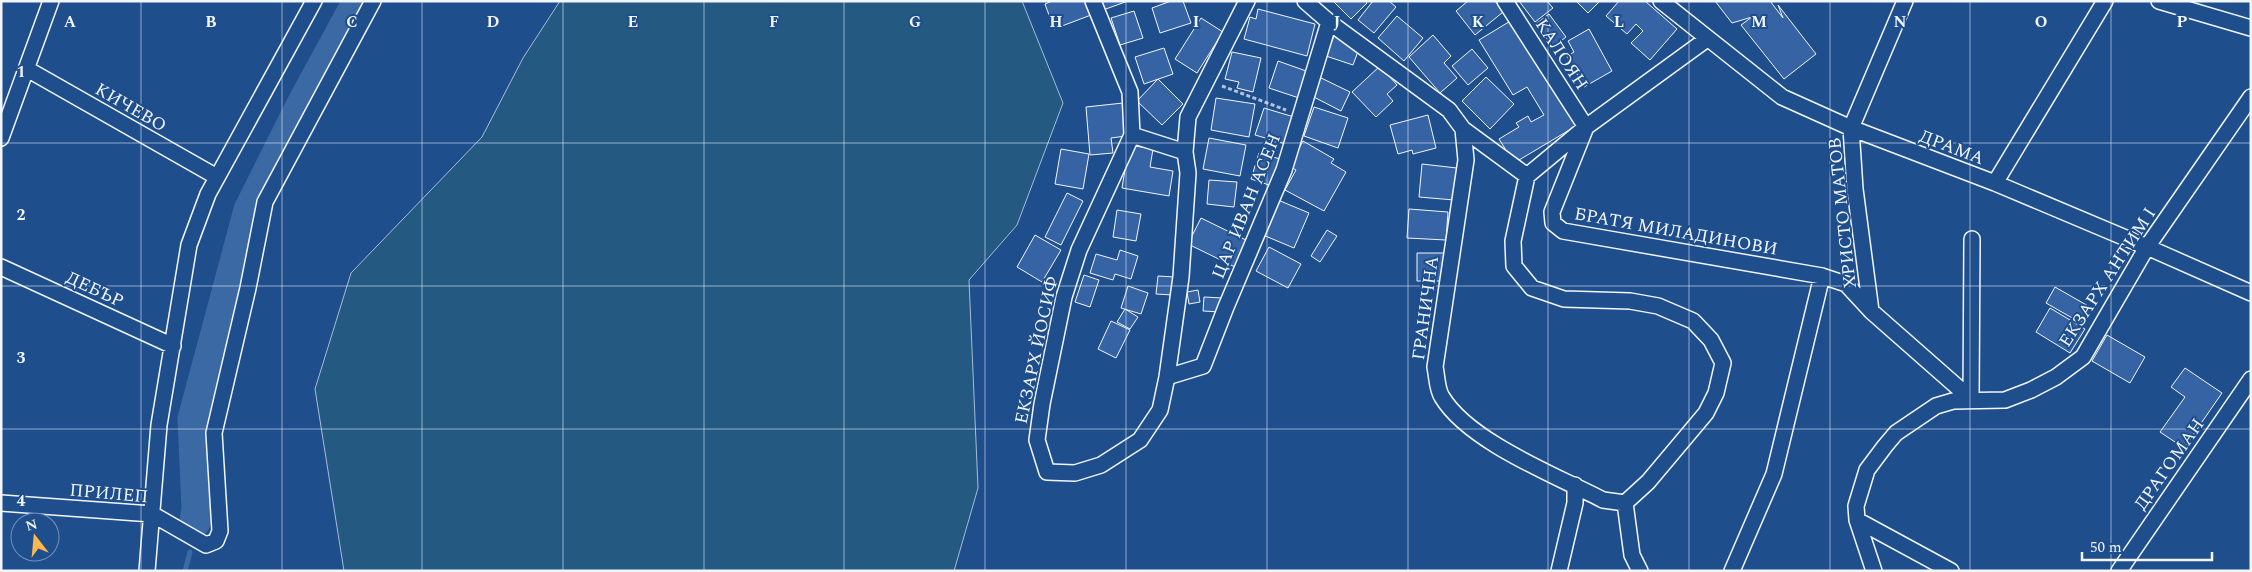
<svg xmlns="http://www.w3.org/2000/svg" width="2252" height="572" viewBox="0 0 2252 572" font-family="Spectral,serif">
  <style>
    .green { fill: #245a82; stroke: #a8bbd7 }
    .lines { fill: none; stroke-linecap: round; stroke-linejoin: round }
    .stream { stroke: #3b69a3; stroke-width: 5 }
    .river { stroke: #3b69a3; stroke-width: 31 }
    .building { fill: #3563a3; stroke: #f2f6ff }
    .minor-casing { stroke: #f2f6ff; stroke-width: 18 }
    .path { stroke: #b3c4dc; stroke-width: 3; stroke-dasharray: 4 2.5; stroke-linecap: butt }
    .minor { stroke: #1f4e8c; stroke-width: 15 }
    .grid { fill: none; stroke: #f2f6ff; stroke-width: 1; stroke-opacity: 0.55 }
    .labels { text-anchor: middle; stroke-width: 4; stroke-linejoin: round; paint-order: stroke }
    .street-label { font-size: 18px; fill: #f2f6ff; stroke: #1f4e8c }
    .grid-label { font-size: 16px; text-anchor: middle; font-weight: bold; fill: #f2f6ff; stroke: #1f4e8c; stroke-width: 4; stroke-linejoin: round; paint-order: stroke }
  </style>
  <rect width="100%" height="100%" fill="#1f4e8c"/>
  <path class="green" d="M560,1H1022L1063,103L1017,225L969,280L978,488L954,571H344L315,389L351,273L482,137L523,58Z"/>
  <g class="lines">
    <path class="stream" d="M185,571L190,552"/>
    <path class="river" d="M195,522L197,508L193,419L249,210L301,106L358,1"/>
  </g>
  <path class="building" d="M1052,1H1085L1091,15L1054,29L1045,4Z
    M1100,1H1128L1103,10Z
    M1171,1H1183L1191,23L1160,33L1152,8Z
    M1333,1H1365L1367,3L1351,19Z
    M1373,1H1389L1396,7L1374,33L1358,20Z
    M1468,1H1495L1503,12L1475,35L1456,11Z
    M1519,1H1547L1553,8L1535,22Z
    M1576,1H1600L1588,13Z
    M1619,1H1645L1677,29L1650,60L1631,43L1643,31L1636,24L1627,34L1606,16Z
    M1715,1H1770L1783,18L1778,5L1816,54L1784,79L1741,25L1752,17L1732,23Z
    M1258,9L1315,24L1307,56L1244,39L1250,17L1256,19Z
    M1134,11L1143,38L1120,45L1111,18Z
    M1549,14L1566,37L1553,47L1536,24Z
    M1397,16L1423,38L1404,61L1378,38Z
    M1201,18L1223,32L1197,73L1175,59Z
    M1512,20L1576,126L1514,163L1499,139L1519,127L1516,123L1528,116L1531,122L1544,115L1527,87L1513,95L1479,40Z
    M1589,29L1612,71L1584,87L1567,56L1574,52L1568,41Z
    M1433,35L1451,56L1444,63L1457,78L1440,93L1409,57Z
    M1334,36L1360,46L1353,65L1326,56Z
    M1164,48L1173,74L1144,84L1135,57Z
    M1472,49L1488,68L1468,85L1452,66Z
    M1232,52L1261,58L1253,92L1237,88L1239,82L1225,79Z
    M1278,61L1309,72L1299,98L1269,88Z
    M1380,66L1397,85L1387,94L1393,101L1376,117L1352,92Z
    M1317,76L1350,92L1341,111L1308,94Z
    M1486,77L1514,104L1490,129L1462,101Z
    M1158,79L1183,104L1162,125L1137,101Z
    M1216,98L1255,104L1249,137L1211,130Z
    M1123,103L1126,136L1111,138L1113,153L1090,155L1086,107Z
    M1314,107L1348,118L1338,148L1304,136Z
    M1264,108L1294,117L1286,144L1255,135Z
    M1428,115L1436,148L1413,154L1412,150L1398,154L1390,125Z
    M1209,138L1246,145L1240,176L1203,169Z
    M1303,141L1334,159L1331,163L1346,172L1324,211L1285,190L1296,170L1289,166Z
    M1129,145L1153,149L1150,167L1173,171L1169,196L1122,188Z
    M1061,149L1089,154L1083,189L1055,184Z
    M1259,153L1280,159L1272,186L1251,179Z
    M1422,164L1457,168L1454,200L1419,197Z
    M1209,180L1237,182L1234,207L1207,204Z
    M1067,193L1083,201L1061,245L1045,237Z
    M1278,200L1309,213L1294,248L1263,235Z
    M1409,209L1448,212L1446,240L1407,238Z
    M1117,210L1141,214L1136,241L1113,237Z
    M1201,218L1248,241L1235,267L1188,244Z
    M1327,230L1337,236L1320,262L1311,256Z
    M1035,235L1061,250L1042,282L1017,267Z
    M1269,247L1301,264L1288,288L1256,271Z
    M1120,250L1138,256L1131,279L1115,274L1113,280L1090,273L1096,254L1117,260Z
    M1417,253H1444V281H1417Z
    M1084,275L1099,280L1090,307L1075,302Z
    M1158,276L1175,277L1173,295L1156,294Z
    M1128,286L1148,293L1141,314L1121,308Z
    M2055,287L2090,307L2081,323L2046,303Z
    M1198,290L1200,302L1189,304L1187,292Z
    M1204,297L1222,298L1221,312L1203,311Z
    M2050,308L2085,329L2070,353L2036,332Z
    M1125,309L1138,317L1130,329L1117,322Z
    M1111,321L1130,330L1116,358L1098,349Z
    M2107,335L2145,357L2130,383L2092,361Z
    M2185,368L2222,393L2184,448L2160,432L2185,397L2171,387Z"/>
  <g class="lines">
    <defs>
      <path id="minor" d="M1093,1L1130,92L1132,135L1185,152
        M1305,1L1329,22L1449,110L1463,129L1527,176L1586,127L1552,212L1553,223L1563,231L1822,276L1846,284L1871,311L1971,399
        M1505,1L1586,127L1707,39
        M1661,1L1782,97L1851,128L1995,183L2147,247L2251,293
        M2159,1L2251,28
        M27,69L217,177
        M1463,129L1466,160L1435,367C1437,376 1437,390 1442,397C1469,442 1557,476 1603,500L1625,503
        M1132,135L1079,250L1064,297L1042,404L1037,440L1047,472L1075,473L1101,465L1140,440L1160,410L1167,377L1181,277L1188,173L1185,152L1188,117L1247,1
        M1,138L51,1
        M1527,176L1513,241L1514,266L1532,288L1564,299L1630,301L1658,306L1693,321L1711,340L1723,363L1716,393L1706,413L1648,482L1625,503L1632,555L1640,571
        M1995,183L2105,1
        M1,267L173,346
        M1871,311L1855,189L1851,128L1905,1
        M1167,377L1203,366L1226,307L1284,170L1329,22
        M1971,399L1972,239
        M1,503L152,514L206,545L216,541L220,531L214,433L248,288L265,202L373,1
        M1857,520L1951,571
        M147,571L159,425L189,245L208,194L314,1
        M1559,571L1575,503V485
        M1732,571L1774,474L1822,276
        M1874,571L1857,520L1856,506L1867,470L1885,446L1896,433L1936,406L1953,401L2005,400L2031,390L2056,377L2083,357L2147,247L2251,97
        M2119,571L2251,379"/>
    </defs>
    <use href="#minor" class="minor-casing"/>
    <path class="path" d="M1222,86L1286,110"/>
    <use href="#minor" class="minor"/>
  </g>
  <path class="grid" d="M141,1V571M282,1V571M422,1V571M563,1V571M704,1V571M844,1V571M985,1V571M1126,1V571M1267,1V571M1408,1V571M1548,1V571M1689,1V571M1830,1V571M1970,1V571M2111,1V571M1,143H2251M1,286H2251M1,429H2251"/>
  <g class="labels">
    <g class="street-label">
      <text transform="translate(1562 54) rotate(57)" y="6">КАЛОЯН</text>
      <text transform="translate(131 107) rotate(30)" y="6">КИЧЕВО</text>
      <text transform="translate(1952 147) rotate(21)" y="6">ДРАМА</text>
      <text transform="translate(1246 206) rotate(-68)" y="6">ЦАР ИВАН АСЕН</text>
      <text transform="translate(1842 213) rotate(-96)" y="6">ХРИСТО МАТОВ</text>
      <text transform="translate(1676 231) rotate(10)" y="6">БРАТЯ МИЛАДИНОВИ</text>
      <text transform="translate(2107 277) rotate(-57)" y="6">ЕКЗАРХ АНТИМ I</text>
      <text transform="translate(95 289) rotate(25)" y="6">ДЕБЪР</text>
      <text transform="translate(1425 308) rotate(-82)" y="6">ГРАНИЧНА</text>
      <text transform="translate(1036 350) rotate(-78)" y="6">ЕКЗАРХ ЙОСИФ</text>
      <text transform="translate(2169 464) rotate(-55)" y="6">ДРАГОМАН</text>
      <text transform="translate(109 493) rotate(5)" y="6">ПРИЛЕП</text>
    </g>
  </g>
  <g class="grid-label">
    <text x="70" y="27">A</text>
    <text x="211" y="27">B</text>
    <text x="352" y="27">C</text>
    <text x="493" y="27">D</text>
    <text x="633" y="27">E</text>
    <text x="774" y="27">F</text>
    <text x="915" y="27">G</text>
    <text x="1056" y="27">H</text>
    <text x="1196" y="27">I</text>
    <text x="1337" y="27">J</text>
    <text x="1478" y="27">K</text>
    <text x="1619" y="27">L</text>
    <text x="1759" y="27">M</text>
    <text x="1900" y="27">N</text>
    <text x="2041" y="27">O</text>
    <text x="2182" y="27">P</text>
    <text x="21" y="77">1</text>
    <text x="21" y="220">2</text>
    <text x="21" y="363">3</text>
    <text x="21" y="506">4</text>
  </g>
  <rect width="2252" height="572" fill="none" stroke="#f2f6ff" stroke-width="5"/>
  <g transform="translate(35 537) rotate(344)"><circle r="24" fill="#1f4e8c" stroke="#7391ba"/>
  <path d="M0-4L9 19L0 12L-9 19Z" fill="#ffb74d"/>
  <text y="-8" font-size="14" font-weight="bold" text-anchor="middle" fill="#f2f6ff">N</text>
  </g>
  <path d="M2082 552v8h130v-8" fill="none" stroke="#f2f6ff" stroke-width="2.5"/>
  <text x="2090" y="552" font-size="15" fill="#f2f6ff" stroke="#1f4e8c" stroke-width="4" paint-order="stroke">50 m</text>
</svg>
